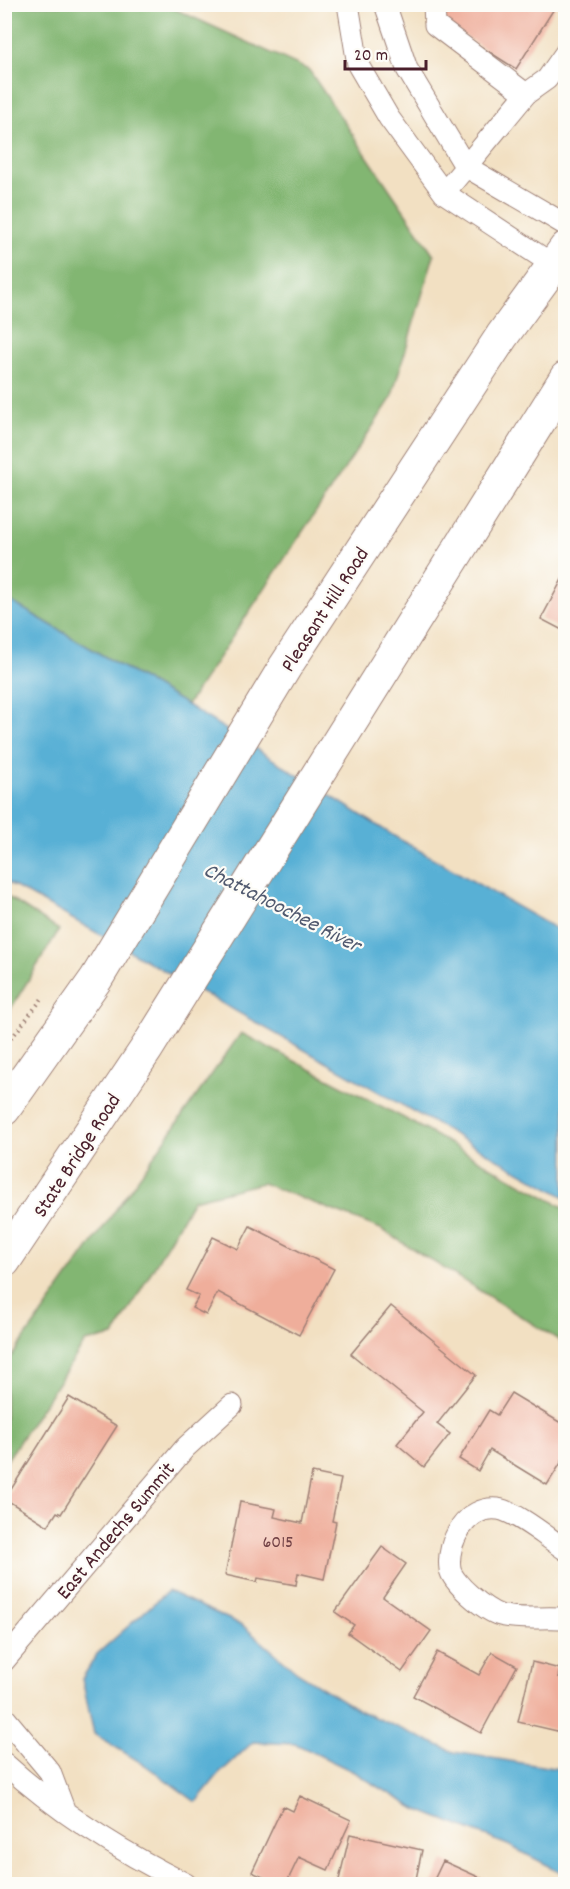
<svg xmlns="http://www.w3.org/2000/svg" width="570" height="1889" viewBox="0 0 570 1889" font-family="Dekko,sans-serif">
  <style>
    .forest { fill: #82b672; stroke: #666a4e; stroke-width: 1.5 }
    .water { fill: #58b0d5; stroke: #516880; stroke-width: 1.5 }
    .building { fill: #efae9b }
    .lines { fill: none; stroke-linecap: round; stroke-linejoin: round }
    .minor-casing { stroke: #9e8076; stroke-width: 23 }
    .trunk-casing { stroke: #9e8076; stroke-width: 35 }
    .path { stroke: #9e8076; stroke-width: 4; stroke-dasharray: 1.5 4.5; stroke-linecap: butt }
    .minor { stroke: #fff; stroke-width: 21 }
    .trunk { stroke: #fff; stroke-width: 33 }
    .labels { text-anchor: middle; stroke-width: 4.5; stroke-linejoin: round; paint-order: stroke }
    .number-label { font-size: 18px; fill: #734347 }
    .street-label { font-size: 21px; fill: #4a1f2b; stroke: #fdfcf7 }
    .water-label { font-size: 22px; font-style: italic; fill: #50596f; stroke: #fdfcf7 }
  </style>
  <rect width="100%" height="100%" fill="#fdfcf7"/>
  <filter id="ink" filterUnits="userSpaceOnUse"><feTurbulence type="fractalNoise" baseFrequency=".0167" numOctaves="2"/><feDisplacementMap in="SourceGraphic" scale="12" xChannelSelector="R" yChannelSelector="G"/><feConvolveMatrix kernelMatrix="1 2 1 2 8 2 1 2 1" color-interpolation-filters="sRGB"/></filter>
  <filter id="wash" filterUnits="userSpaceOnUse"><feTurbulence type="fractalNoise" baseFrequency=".008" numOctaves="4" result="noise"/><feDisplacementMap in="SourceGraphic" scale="24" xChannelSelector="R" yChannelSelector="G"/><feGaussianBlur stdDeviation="1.35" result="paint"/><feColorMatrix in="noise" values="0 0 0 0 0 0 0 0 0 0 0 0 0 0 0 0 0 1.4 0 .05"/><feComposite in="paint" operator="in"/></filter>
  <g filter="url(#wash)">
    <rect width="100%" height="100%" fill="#f2e0c2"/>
    <path class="forest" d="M5,5H166L309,70L434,255L391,399L187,705L5,598Z
      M5,895L59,930L5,1018Z
      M241,1033L402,1117L565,1208V1344L381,1229L262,1183L193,1200L114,1336L85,1342L5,1463V1366Z"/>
    <path class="water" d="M5,598L187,705L394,836L565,934V1197L5,881Z
      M168,1591L242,1625L297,1672L358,1710L454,1752L565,1770V1874L508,1845L416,1809L352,1771L296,1744L253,1742L218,1775L196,1802L145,1765L94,1734L82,1679L97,1654Z"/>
    <g id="blocks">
      <path class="building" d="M452,4H557L516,69L441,21Z
        M566,572V632L541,619Z
        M250,1226L334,1269L299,1335L218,1292L206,1315L192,1308L199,1296L186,1290L213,1237L238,1249Z
        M391,1306L476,1375L437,1424L450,1434L424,1467L397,1444L423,1412L351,1354Z
        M511,1393L566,1426V1455L547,1485L490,1450L478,1471L459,1459L489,1410L497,1415Z
        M69,1397L117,1426L61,1514L57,1512L48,1526L5,1499Z
        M312,1473L341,1479L332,1521L336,1522L324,1579L298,1573L296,1585L258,1578L257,1582L225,1575L240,1502L276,1509L274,1517L302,1523Z
        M382,1547L406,1564L383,1597L431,1631L402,1672L348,1633L354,1625L335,1612Z
        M437,1652L479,1675L492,1652L517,1666L481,1733L413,1696Z
        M532,1662L560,1669L558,1677L566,1679V1733L518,1722Z
        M300,1796L351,1820L328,1870L299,1857L286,1884H278L252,1872L283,1806L293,1811Z
        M350,1834L422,1850L415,1884H338Z
        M443,1861L494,1884H432Z"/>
    </g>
  </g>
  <g filter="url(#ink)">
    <use href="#blocks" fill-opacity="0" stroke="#9e8076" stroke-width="1.5"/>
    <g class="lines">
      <defs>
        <path id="minor" d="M348,4L358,65L389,118L444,193L564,272
          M385,4L407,69L465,166L566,225
          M434,4L435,25L526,94L547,79L566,52
          M444,193L526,94
          M566,1550C549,1539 517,1512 498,1509C467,1505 446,1542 450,1569C452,1583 486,1611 500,1615C517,1620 541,1617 560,1618L566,1616
          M4,1661L185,1448L232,1405
          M4,1717L50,1772L65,1812
          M4,1763C58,1812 121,1852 186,1884"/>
        <path id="trunk" d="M4,1109L96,979L285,667L502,336L566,248
          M4,1261L147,1048L566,378"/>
      </defs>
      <use href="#minor" class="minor-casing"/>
      <use href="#trunk" class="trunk-casing"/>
      <path class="path" d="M4,1048L44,996"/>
      <use href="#minor" class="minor"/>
      <use href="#trunk" class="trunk"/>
    </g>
  </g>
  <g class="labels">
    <g class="number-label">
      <text x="278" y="1547">6015</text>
    </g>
    <g class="street-label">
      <text transform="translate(324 609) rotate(-57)" y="7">Pleasant Hill Road</text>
      <text transform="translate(76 1155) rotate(-57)" y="7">State Bridge Road</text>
      <text transform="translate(115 1530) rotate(-50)" y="7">East Andechs Summit</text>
    </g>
    <g class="water-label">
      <text transform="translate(283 906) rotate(27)" y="8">Chattahoochee River</text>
    </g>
  </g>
  <rect width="570" height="1889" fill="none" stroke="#fdfcf7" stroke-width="24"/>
  <path d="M345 60v9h81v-9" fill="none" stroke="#4a1f2b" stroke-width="3"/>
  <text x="354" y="60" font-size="18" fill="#4a1f2b" stroke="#fdfcf7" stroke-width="4.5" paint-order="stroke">20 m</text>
</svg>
